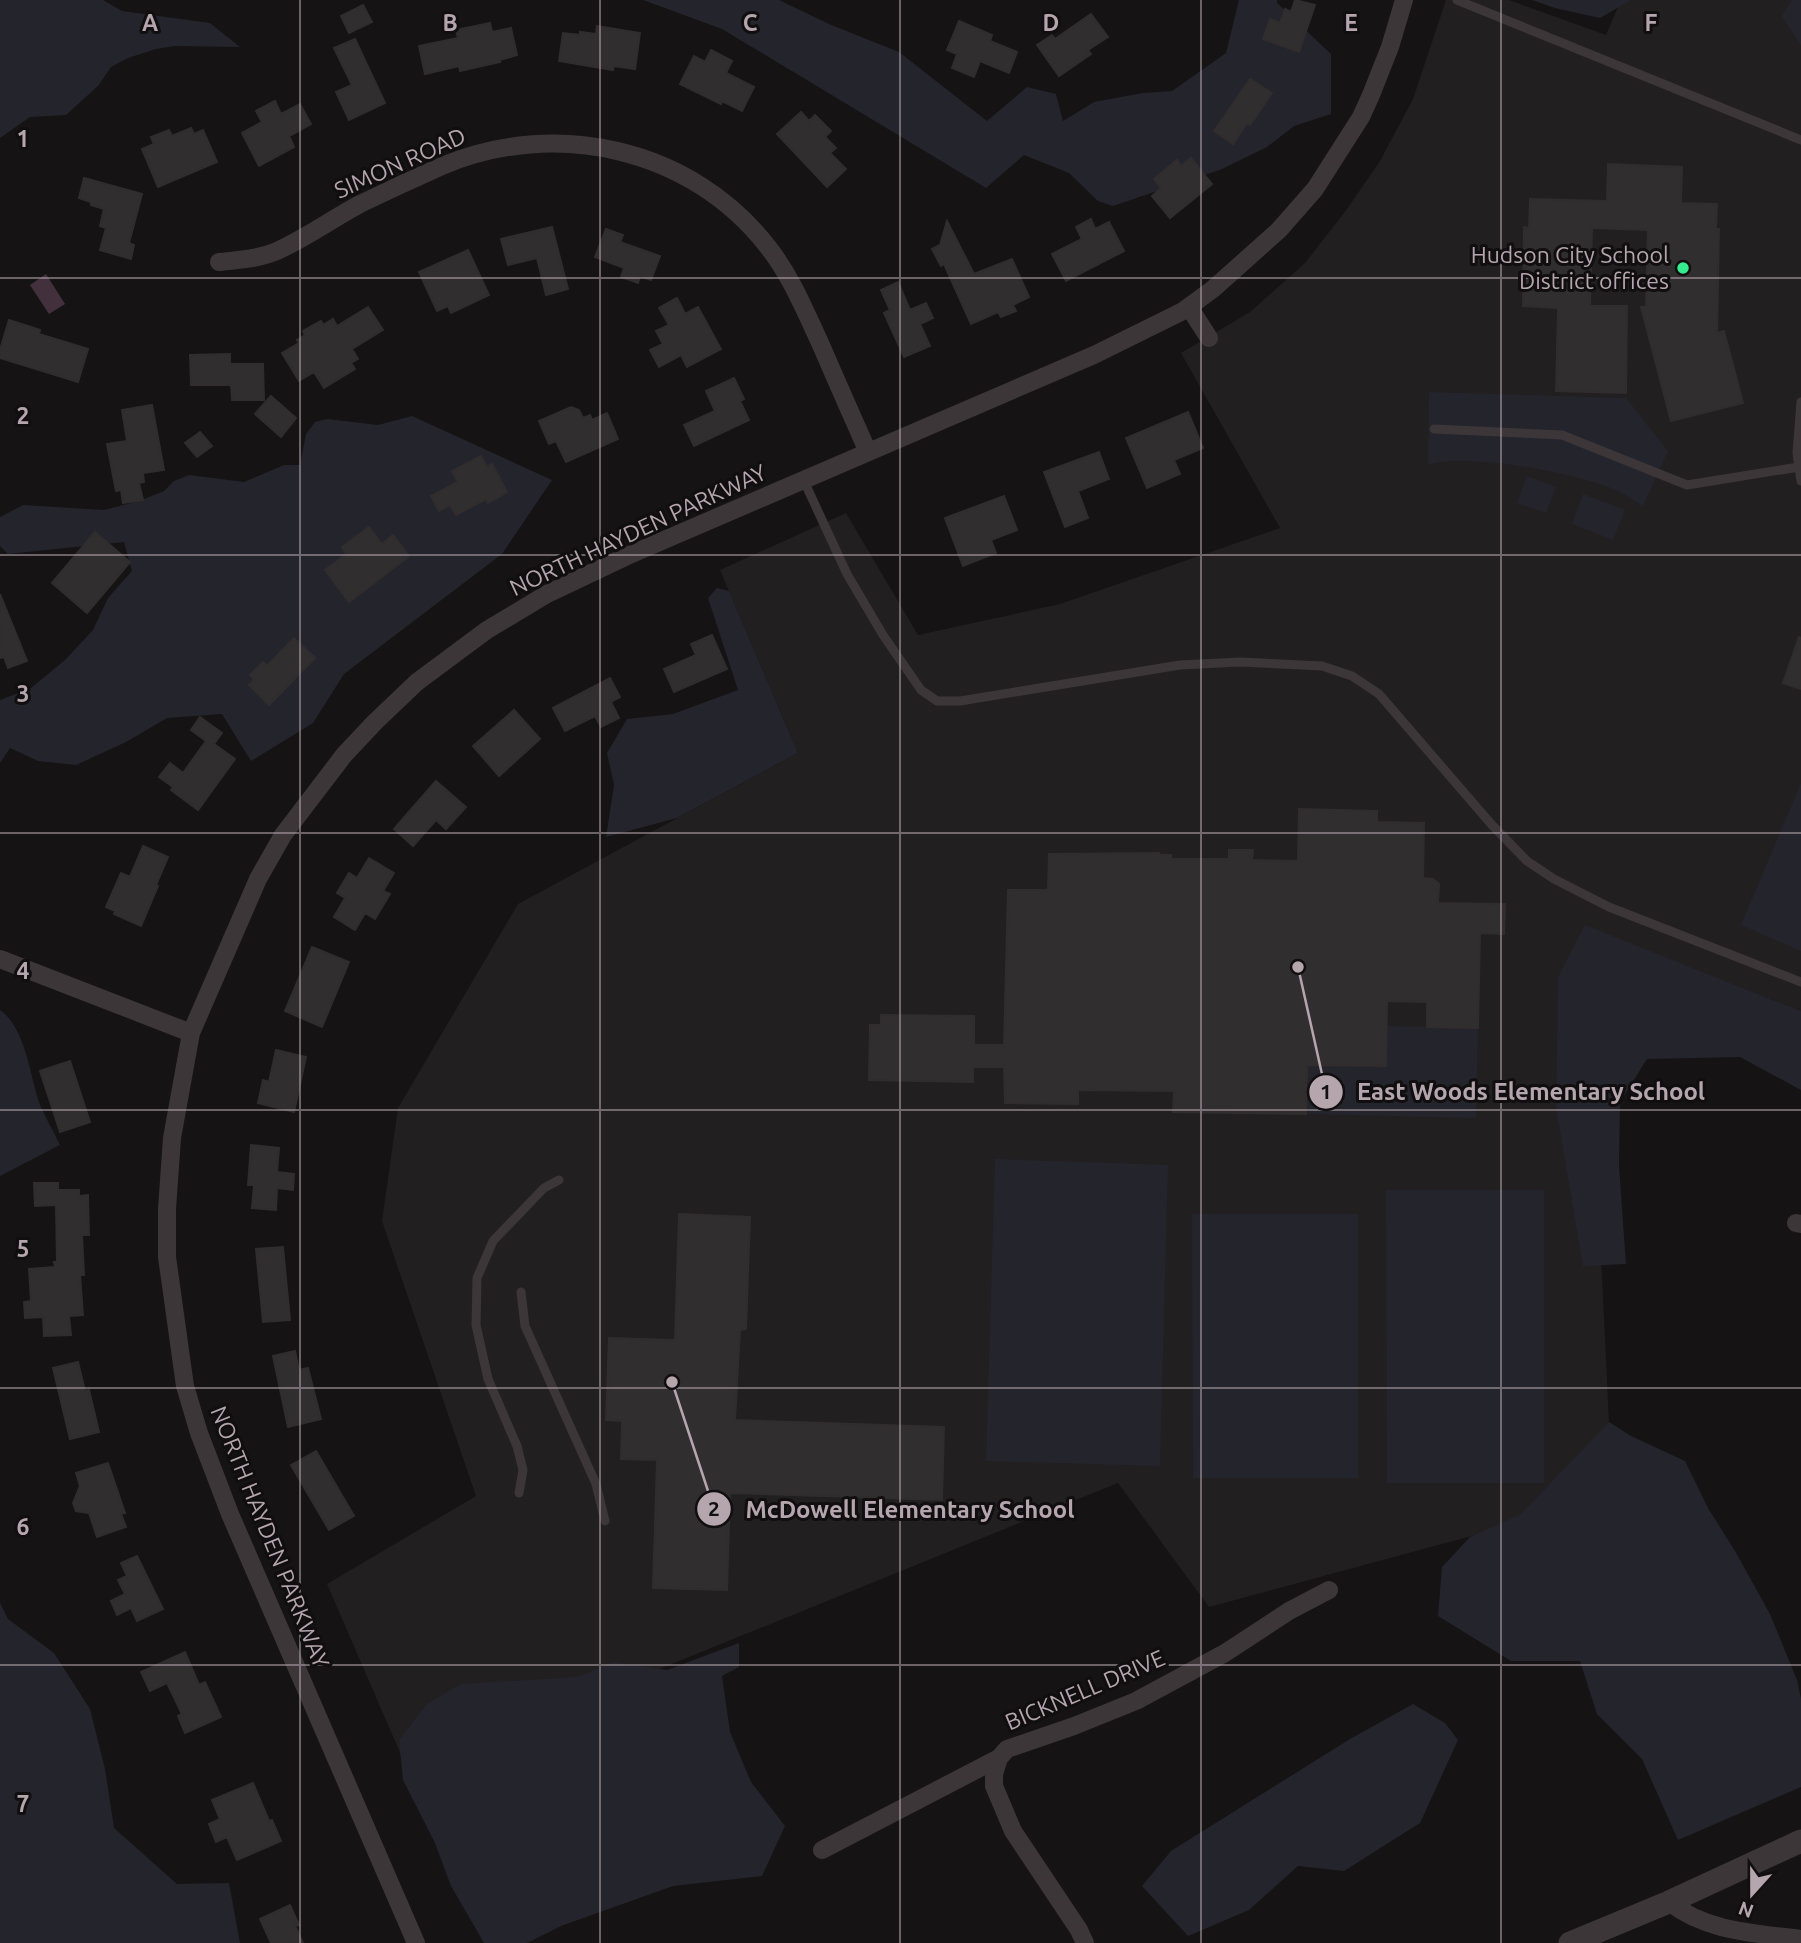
<svg xmlns="http://www.w3.org/2000/svg" width="1801" height="1943" viewBox="0 0 1801 1943" font-family="Ubuntu,sans-serif">
  <style>
    .built { fill: #221f20 }
    .green { fill: #24242c }
    .water { fill: #42313d }
    .building { fill: #312e2f; stroke: #312d2e; stroke-width: 2 }
    .lines { fill: none; stroke-linecap: round; stroke-linejoin: round }
    .service { stroke: #3c3638; stroke-width: 9 }
    .minor { stroke: #3c3638; stroke-width: 18 }
    .tertiary { stroke: #3c3638; stroke-width: 23 }
    .grid { fill: none; stroke: #b5a5ad; stroke-width: 2; stroke-opacity: 0.55 }
    .poi-dot { fill: #36ea8e; stroke: #100e0e; stroke-width: 2.5 }
    .labels { text-anchor: middle; stroke-width: 6; stroke-linejoin: round; paint-order: stroke }
    .street-label { font-size: 23px; fill: #b5a5ad; stroke: #100e0e }
    .poi-label { font-size: 23px; fill: #b5a5ad; stroke: #100e0e; text-anchor: end }
    .grid-label { font-size: 23px; text-anchor: middle; font-weight: bold; fill: #b5a5ad; stroke: #100e0e; stroke-width: 6; stroke-linejoin: round; paint-order: stroke }
    .leader { fill: none; stroke: #b5a5ad; stroke-width: 2.5 }
    .callout-dot { fill: #b5a5ad; stroke: #100e0e; stroke-width: 2.5 }
    .mark-label { font-size: 21px; text-anchor: middle; font-weight: bold; fill: #111 }
    .callout-label { font-size: 24px; text-anchor: middle; font-weight: bold; fill: #b5a5ad; stroke: #100e0e; stroke-width: 6; stroke-linejoin: round; paint-order: stroke }
  </style>
  <rect width="100%" height="100%" fill="#151313"/>
  <path class="built" d="M1446,0H1509L1606,35L1621,0H1801V1011L1585,926L1609,1422L1527,1521L1209,1607L1118,1483L408,1771L327,1584L476,1496L382,1221L398,1108L518,904L798,753L720,570L846,513L918,635L1060,604L1280,528L1181,353L1250,312L1305,263L1347,209L1380,161L1413,99Z"/>
  <path class="green" d="M0,0H103L122,11L210,23L240,47L175,46L156,49L128,58L111,67L98,86L66,115L30,117L0,138Z
    M643,0H779L829,24L899,52L987,121L1027,87L1056,94L1063,121L1094,102L1143,93L1172,91L1226,53L1239,0H1277V3L1331,54V114L1294,126L1267,147L1222,169L1113,206L1098,201L1069,173L1024,155L986,188L722,29Z
    M1532,0H1631L1600,18L1555,8Z
    M1792,0H1801V46L1782,16Z
    M1429,392L1626,398L1668,451L1643,506C1635,501 1628,496 1620,492C1583,474 1465,451 1428,465Z
    M412,416L552,480L502,554L344,674L313,723L251,761L222,714L167,718L126,742L76,765L38,761L10,748L0,763V700L31,688L65,660L93,630L108,598L132,571L124,542L8,554L0,546V517L23,505L104,510L139,501L164,491L174,481L189,475L244,482L284,465H300L306,434L315,422L327,419L378,425Z
    M1527,476L1556,487L1546,513L1517,503Z
    M1583,494L1625,510L1613,540L1572,524Z
    M717,588L729,591L798,753L677,818L606,837L614,785L607,753L627,719L673,714L738,690L708,598Z
    M1801,783V951L1741,925Z
    M1585,925L1801,1011V1090L1740,1057L1647,1059L1620,1102L1619,1166L1626,1264L1583,1266L1556,1107L1558,977Z
    M0,1010C26,1028 30,1077 40,1105C46,1119 54,1132 60,1145L0,1176Z
    M1387,1026L1478,1028L1476,1118L1306,1114L1307,1065L1386,1066Z
    M995,1159L1168,1165L1160,1466L986,1461Z
    M1386,1190H1544V1483H1387Z
    M1192,1214H1358V1478H1193Z
    M1609,1422L1631,1436L1685,1461L1708,1508L1735,1551L1770,1614L1797,1680L1801,1699V1787L1678,1840L1642,1759L1597,1714L1580,1661H1511L1438,1616L1442,1567L1470,1537L1521,1514Z
    M0,1603L8,1619L54,1653L90,1709L105,1769L114,1828L177,1884L229,1883L240,1943H0Z
    M739,1643V1667L722,1676L730,1732L751,1782L785,1826L762,1876L673,1886L561,1926L527,1943H484L451,1886L435,1843L403,1780L399,1740L427,1704L461,1684L578,1677L613,1662L667,1670Z
    M1413,1704L1445,1723L1458,1740L1420,1823L1344,1871L1298,1866L1249,1910L1188,1936L1142,1886L1171,1851L1350,1739Z"/>
  <path class="water" d="M46,274L65,304L49,314L30,285Z"/>
  <path class="building" d="M1295,0L1315,5L1299,52L1263,39L1270,19L1280,23L1285,9L1291,12Z
    M363,5L372,22L349,33L341,16Z
    M1091,14L1108,37L1088,50L1091,54L1059,76L1037,45L1052,35L1055,39Z
    M959,21L992,35L990,41L1017,52L1009,73L980,61L974,77L952,68L957,54L947,50Z
    M490,23L492,32L511,28L517,55L500,60V62L460,71L459,66L425,74L419,46L458,38L456,30Z
    M597,26L640,33L635,69L614,66L613,70L559,61L563,33L580,35V32L596,34Z
    M355,39L385,103L349,120L336,92L352,85L334,48Z
    M711,50L732,61L726,73L754,87L742,111L722,101L721,104L680,84L694,56L705,62Z
    M1250,79L1272,93L1250,125L1247,123L1233,144L1214,131Z
    M275,101L281,114L300,104L311,124L289,136L294,147L259,166L242,133L262,122L256,111Z
    M801,112L809,121L815,115L831,131L825,137L836,148L830,153L846,169L827,187L777,134Z
    M191,128L194,134L203,130L217,162L158,187L142,149L154,144L151,137L169,130L172,136Z
    M1191,158L1212,184L1170,218L1152,196L1161,188L1154,179L1177,160L1181,166Z
    M1608,164L1682,167L1681,203L1717,204L1716,229H1719L1717,333L1724,331L1743,403L1671,421L1641,307H1646L1648,230L1592,228L1590,306H1627L1626,393L1556,391L1558,308L1523,306L1524,227L1529,228L1530,199L1607,201Z
    M84,178L142,194L129,243L134,245L131,259L100,250L106,228L100,226L104,209L91,205V202L79,198Z
    M1091,219L1095,229L1109,222L1124,251L1066,281L1052,254L1082,239L1076,227Z
    M947,221L974,274L1012,259L1029,297L1013,305L1016,311L1001,317L998,312L971,324L944,264L941,266L932,249L940,245Z
    M552,227L568,289L546,295L537,258L508,265L501,239Z
    M606,229L623,235L620,242L660,256L651,280L640,276L638,283L621,277L624,268L595,257Z
    M468,250L489,295L451,313L448,306L437,311L419,272Z
    M898,282L910,310L926,303L933,318L920,324L930,346L904,357L884,313L890,310L881,290Z
    M677,298L685,314L698,307L721,349L687,367L681,355L659,367L650,350L663,344L656,331L669,325L659,308Z
    M368,307L383,330L352,349L358,359L351,363L355,369L324,388L314,372L299,381L282,353L299,343L297,340L305,335L303,331L321,321L323,325L333,319L337,326Z
    M9,320L40,330L39,334L88,349L78,382L0,358V350Z
    M230,354V364H263L264,400H232L231,385H191L190,355Z
    M734,378L744,399L740,401L749,420L694,446L684,425L715,411L706,391Z
    M271,396L296,418L281,437L255,414Z
    M152,405L164,470L143,473L144,482L139,483L143,500L123,503L121,490L116,491L107,444L127,441L122,410Z
    M571,407L579,410L583,418L590,415L592,420L607,413L618,439L566,462L556,441L549,444L539,421Z
    M1188,412L1203,448L1174,460L1180,474L1147,488L1126,438Z
    M200,432L212,446L197,457L185,443Z
    M1099,452L1109,479L1078,491L1088,518L1065,527L1044,472Z
    M481,456L487,467L492,464L507,492L488,503L486,499L456,515L450,505L439,511L431,496L458,482L452,471Z
    M1004,496L1017,530L991,540L996,553L963,566L945,518Z
    M369,527L382,544L393,535L409,556L349,602L325,570L346,554L342,547Z
    M95,532L130,562L87,613L52,583Z
    M0,594L27,661L8,668L4,657L0,658Z
    M712,635L727,669L674,692L664,669L696,655L691,644Z
    M1799,637L1801,638V689L1783,683Z
    M294,638L315,658L269,705L249,685L254,680L250,675L263,662L267,666Z
    M610,678L620,697L611,702L619,718L601,727L595,716L565,731L553,708Z
    M514,710L540,739L499,776L473,746Z
    M200,717L222,733L214,744L235,759L198,810L171,790L173,787L159,777L170,763L183,773L206,741L191,730Z
    M436,781L466,807L446,829L436,820L413,846L394,829Z
    M1299,809L1377,811V822L1424,823L1423,878L1433,879L1439,884L1438,903L1505,904L1504,934L1480,933L1478,1028L1427,1027V1002L1387,1001L1386,1066L1307,1065L1306,1114L1173,1112L1174,1091L1078,1090V1104L1005,1103L1004,1067H973V1082L869,1080L870,1025H881V1015L974,1016V1045H1004L1008,890H1048L1049,854L1159,853V855H1171V859H1229V850H1253L1252,860L1298,861Z
    M143,846L168,857L156,885L158,886L141,926L114,914L115,911L106,907L121,873L130,877Z
    M369,858L394,873L383,891L390,894L375,919L365,913L355,930L334,917L345,898L337,893L349,873L357,878Z
    M312,947L349,962L322,1027L285,1011Z
    M276,1050L306,1057L294,1112L258,1103L263,1080L269,1082Z
    M70,1061L90,1122L60,1132L40,1071Z
    M251,1145L279,1148L277,1172L294,1174L293,1190L277,1188L276,1210L252,1208L254,1185H248Z
    M34,1183H58V1190H79V1196L88,1195L89,1235H82L84,1275H80L83,1315L69,1316L71,1335L44,1336L43,1317L25,1318L24,1302L31,1301L29,1269L55,1267L54,1262H57L56,1205L35,1206Z
    M679,1214L750,1217L746,1329L740,1330L735,1420L944,1427L942,1500L730,1493L727,1590L653,1588L657,1460L621,1459L622,1421L606,1420L609,1338L675,1340Z
    M283,1247L290,1320L263,1322L256,1249Z
    M295,1351L299,1370L308,1368L321,1419L288,1427L273,1356Z
    M78,1362L85,1391L89,1390L99,1432L70,1439L53,1368Z
    M316,1451L354,1516L329,1530L291,1465Z
    M108,1463L125,1513L121,1514L126,1527L97,1537L89,1513L76,1511L73,1503L80,1486L76,1473Z
    M137,1556L163,1609L137,1621L131,1608L117,1615L111,1601L125,1594L118,1580L127,1576L121,1563Z
    M185,1652L199,1685L205,1682L221,1717L185,1733L178,1716L182,1714L167,1683L150,1691L141,1672Z
    M253,1783L269,1821L272,1820L281,1841L237,1860L227,1837L216,1842L209,1824L220,1819L212,1800Z
    M290,1905L299,1925L295,1926L303,1943H271L260,1919Z"/>
  <g class="lines">
    <path class="service" d="M1457,0L1801,140
      M1801,402L1797,453L1801,481
      M1434,429L1562,435L1687,485L1799,467
      M804,481L847,574L883,635L921,690L937,701H960L1180,665L1240,662L1322,666L1352,676L1379,694L1492,825L1527,861L1554,879L1609,907L1801,982
      M521,1292L525,1326L596,1484L605,1521
      M519,1493L523,1470L517,1446L488,1379L476,1325L477,1278L493,1241L544,1188L559,1180"/>
    <path class="minor" d="M219,262C239,260 258,259 277,251C306,238 332,219 360,204C387,191 415,178 442,166C555,118 692,148 768,247C791,276 805,311 821,345C836,380 852,416 868,452
      M1189,307L1209,338
      M0,959L191,1033
      M1796,1223L1801,1224
      M999,1758L994,1774V1786L1013,1831L1079,1930L1085,1943
      M822,1850L999,1758L1007,1749L1074,1726L1136,1701L1225,1653L1289,1611L1329,1590
      M1669,1902C1707,1932 1755,1933 1801,1939
      M416,1943L230,1514L199,1433L185,1386L167,1257V1209L172,1138L191,1033L258,879L283,835L344,755L375,722L417,682L487,630L547,594L627,556L1094,355L1183,311L1213,289L1279,230L1315,189L1361,117L1371,95L1390,47L1404,0"/>
    <path class="tertiary" d="M1570,1943L1669,1902L1801,1841"/>
  </g>
  <path class="grid" d="M300,0V1943M600,0V1943M900,0V1943M1201,0V1943M1501,0V1943M0,278H1801M0,555H1801M0,833H1801M0,1110H1801M0,1388H1801M0,1665H1801"/>
  <circle class="poi-dot" cx="1683" cy="268" r="7"/>
  <g class="labels">
    <g class="street-label">
      <text transform="translate(400 163) rotate(-24)" y="8">SIMON ROAD</text>
      <text transform="translate(638 530) rotate(-25)" y="8">NORTH HAYDEN PARKWAY</text>
      <text transform="translate(270 1537) rotate(68)" y="8">NORTH HAYDEN PARKWAY</text>
      <text transform="translate(1085 1690) rotate(-23)" y="8">BICKNELL DRIVE</text>
    </g>
    <g class="poi-label">
      <text x="1669" y="263">Hudson City School<tspan x="1669" dy="26">District offices</tspan></text>
    </g>
  </g>
  <g class="grid-label">
    <text x="150" y="31">A</text>
    <text x="450" y="31">B</text>
    <text x="750" y="31">C</text>
    <text x="1051" y="31">D</text>
    <text x="1351" y="31">E</text>
    <text x="1651" y="31">F</text>
    <text x="23" y="147">1</text>
    <text x="23" y="424">2</text>
    <text x="23" y="702">3</text>
    <text x="23" y="979">4</text>
    <text x="23" y="1257">5</text>
    <text x="23" y="1535">6</text>
    <text x="23" y="1812">7</text>
  </g>
  <path class="leader" d="M1298 967L1326 1092M672 1382L714 1509"/>
  <g class="callout-dot">
    <circle cx="1298" cy="967" r="7"/>
    <circle cx="672" cy="1382" r="7"/>
    <circle cx="1326" cy="1092" r="18"/>
    <circle cx="714" cy="1509" r="18"/>
  </g>
  <g class="mark-label">
    <text x="1326" y="1099">1</text>
    <text x="714" y="1516">2</text>
  </g>
  <g class="callout-label">
    <text x="1531" y="1100">East Woods Elementary School</text>
    <text x="910" y="1518">McDowell Elementary School</text>
  </g>
  <g transform="translate(1752 1894) rotate(201)" stroke="#100e0e" stroke-width="5" paint-order="stroke">
  <path d="M0-5L12 26L0 18L-12 26Z" fill="#b5a5ad"/>
  <text y="-10" font-size="19" font-weight="bold" text-anchor="middle" fill="#b5a5ad">N</text>
  </g>
</svg>
